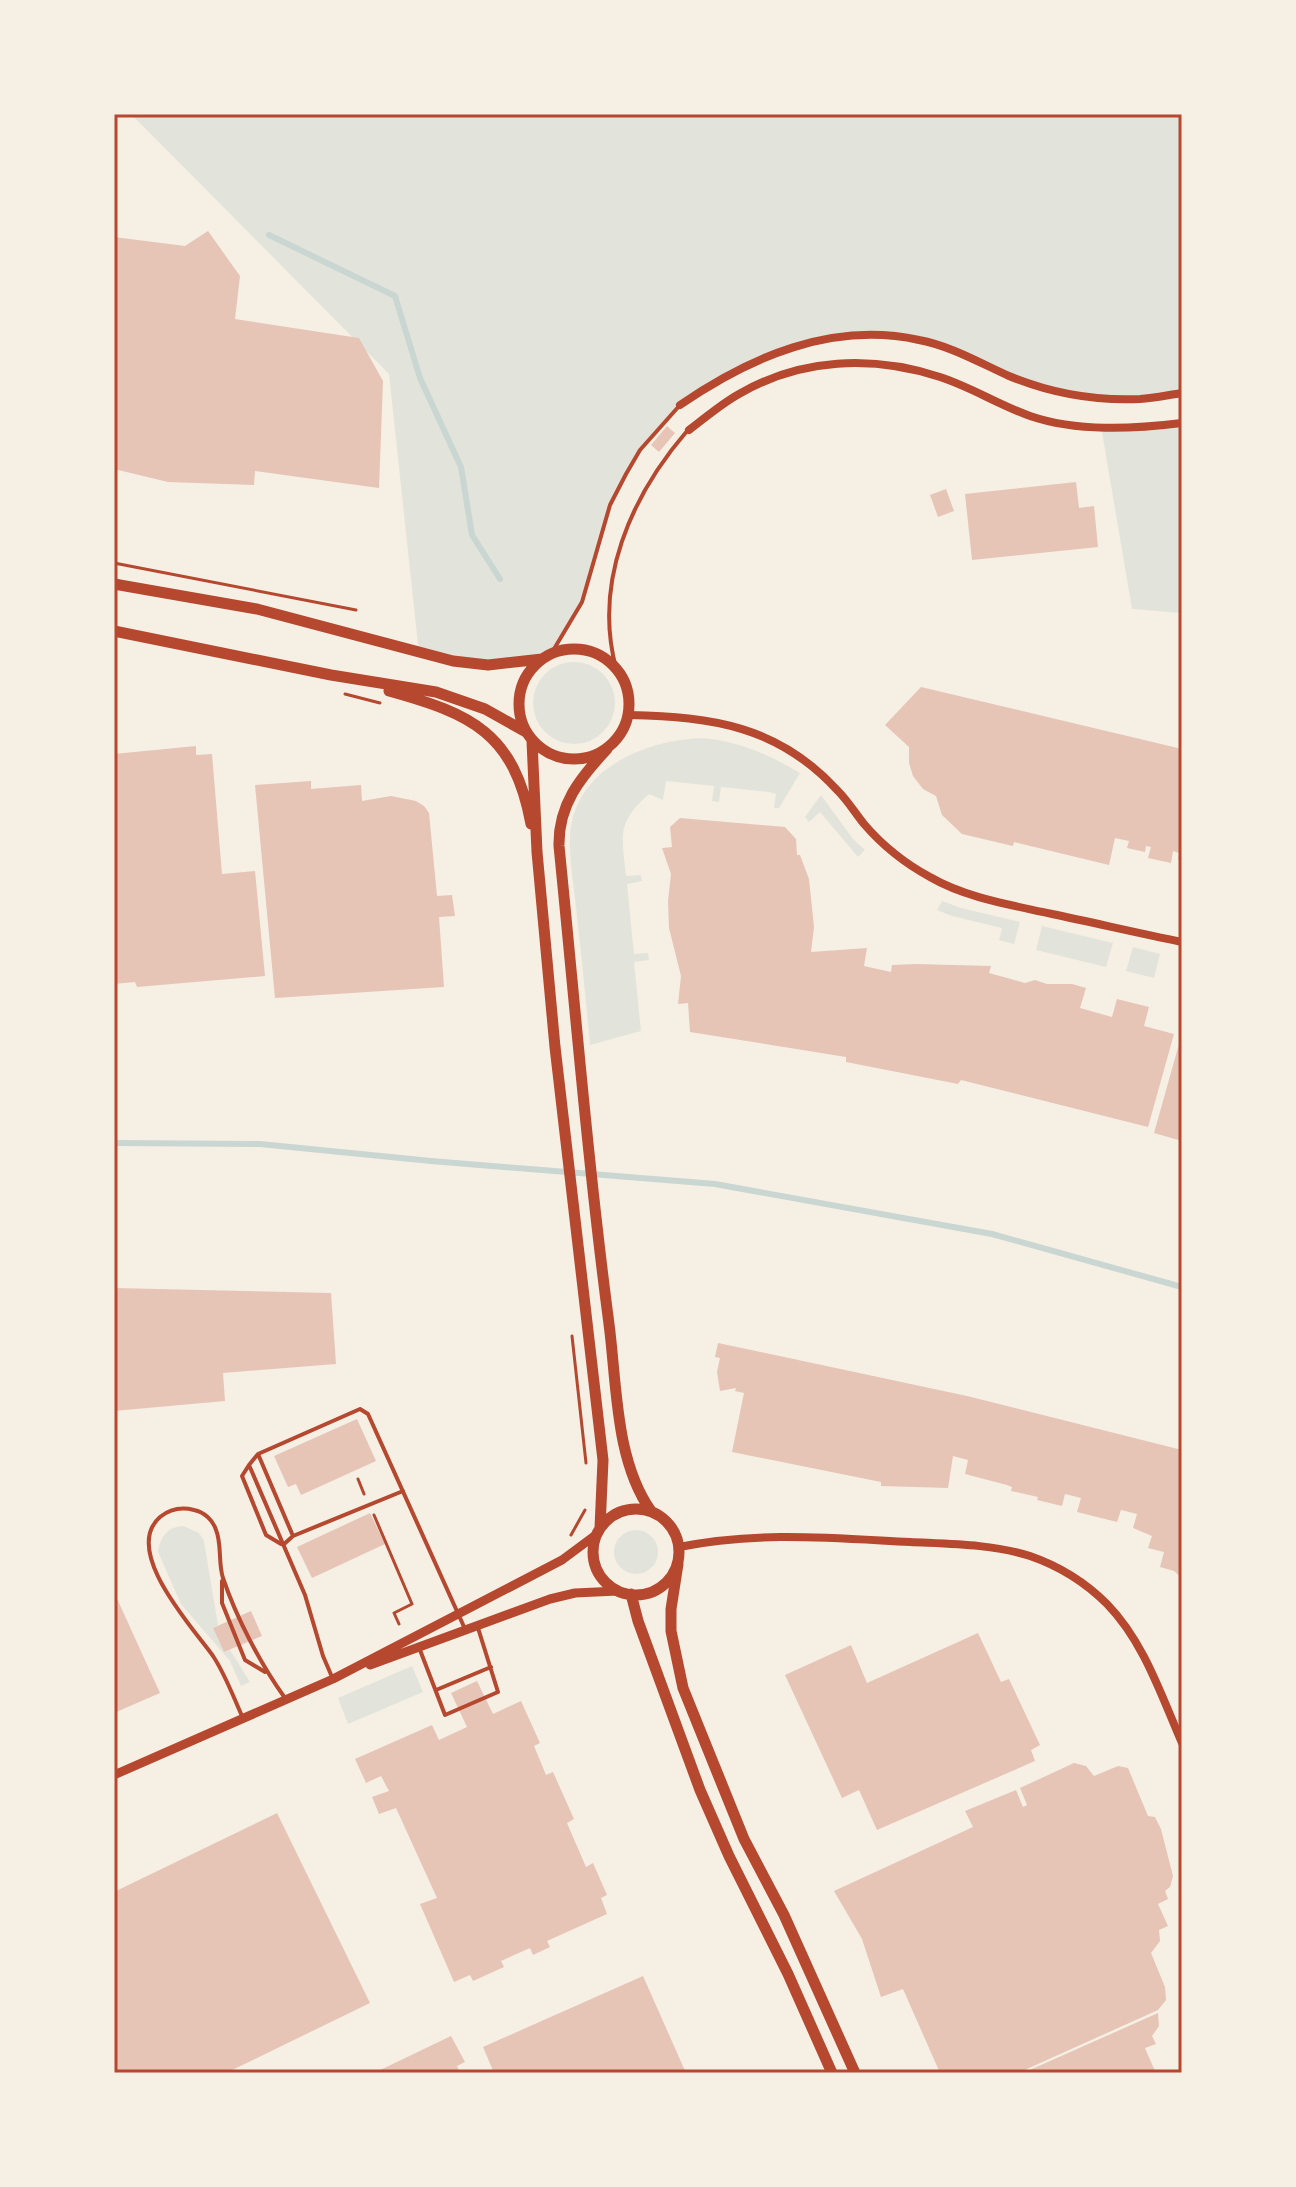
<svg xmlns="http://www.w3.org/2000/svg" width="1296" height="2187" viewBox="0 0 1296 2187" font-family="Helvetica,sans-serif">
  <style>
    .green { fill: #e2e4dc }
    .lines { fill: none; stroke-linecap: round; stroke-linejoin: round }
    .stream { stroke: #c9d6d2; stroke-width: 6 }
    .building { fill: #e6c5b7 }
    .path { stroke: #b5482f; stroke-width: 3 }
    .service { stroke: #b5482f; stroke-width: 4 }
    .minor { stroke: #b5482f; stroke-width: 8 }
    .tertiary { stroke: #b5482f; stroke-width: 9 }
    .secondary { stroke: #b5482f; stroke-width: 11 }
    .neatline { fill: none; stroke: #b5482f; stroke-width: 3 }
  </style>
  <rect width="100%" height="100%" fill="#f6efe4"/>
  <path class="green" d="M131,114H1182V394L1113,399L1052,390L922,340L851,337L776,352L680,405L640,450L610,505L582,602L551,654C519,673 455,657 419,654L389,374Z
    M1101,426H1182V613L1132,609Z
    M533 703a41 41 0 1 1 82 0a41 41 0 1 1-82 0Z
    M702,738C738,741 768,754 800,773L779,808H774L776,794L769,792L721,787L719,802L712,801L714,786L666,781L663,800L649,794C616,823 622,836 626,876L641,875L642,881L627,884L634,954L648,953L649,960L634,962L641,1031L590,1045C586,1002 582,960 577,917C575,891 569,864 570,838C572,770 644,740 702,738Z
    M821,795L853,839L865,850L858,857L820,812L809,822L805,817Z
    M942,901L961,908L1020,922L1014,944L999,940L1002,928L952,916L937,910Z
    M1042,926L1113,943L1106,967L1036,950Z
    M1133,947L1160,954L1154,978L1126,971Z
    M183,1526L199,1533L204,1541L218,1625L213,1628L224,1652L230,1650L250,1682L241,1686L230,1661L181,1604L158,1552C161,1536 167,1527 183,1526Z
    M614 1552a22 22 0 1 1 44 0a22 22 0 1 1-44 0Z
    M412,1666L423,1692L348,1724L338,1698Z"/>
  <g class="lines">
    <path class="stream" d="M269,235L395,296L420,378L461,467L472,535L500,579
      M114,1143L260,1144L431,1161L715,1184L992,1234L1182,1287"/>
  </g>
  <path class="building" d="M208,231L240,276L235,319L359,338L383,381L379,488L255,471L254,485L168,482L114,469V237L185,246Z
    M667,426L675,433L659,452L651,445Z
    M1076,482L1079,508L1094,506L1098,547L972,560L965,494Z
    M946,489L954,511L938,517L930,495Z
    M921,687L1182,749V861L1178,860L1179,853L1173,851L1171,863L1148,858L1151,847L1146,846L1145,852L1127,848L1129,841L1115,838L1109,865L1014,842L1013,846L962,834L942,815L936,796L923,789L913,776L909,763V747L885,725Z
    M196,746V755L212,754L222,874L255,871L265,976L137,987L135,982L114,984V754Z
    M311,781V789L361,785L362,801L391,796L416,801L424,806L429,813L437,896L452,895L455,916L439,917L444,987L275,998L255,785Z
    M680,818L785,827L796,839L797,855H800L809,879L814,927L811,952L867,948L864,966L891,972L892,965L916,964L991,966L989,973L1025,983L1035,980L1047,984H1072L1086,988L1080,1008L1112,1017L1117,999L1149,1007L1144,1026L1174,1034L1148,1127L961,1080L958,1084L846,1062V1057L690,1032L688,1003L678,1004L681,976L669,928L668,901L671,874L662,848L672,847L670,827Z
    M1181,1037H1182V1141L1154,1133Z
    M114,1288L331,1293L336,1364L223,1373L225,1401L114,1411Z
    M718,1343L967,1396L1182,1450V1578L1174,1571L1160,1567L1164,1552L1148,1548L1152,1536L1133,1528L1137,1514L1121,1510L1117,1522L1077,1512L1081,1498L1065,1494L1062,1506L1037,1500L1038,1497L1011,1491L1012,1487L1007,1485L965,1474L968,1460L953,1456L948,1488L881,1486V1482L732,1452L744,1393L735,1391L736,1388L720,1391L717,1372L720,1358L715,1357Z
    M357,1419L376,1461L301,1495L296,1484L288,1487L274,1456Z
    M370,1513L385,1544L312,1578L297,1547Z
    M114,1592L160,1693L114,1713Z
    M251,1611L262,1636L224,1652L213,1628Z
    M978,1633L1001,1682L1009,1679L1040,1745L1031,1750L1035,1761L877,1830L859,1790L842,1798L785,1675L851,1645L867,1683Z
    M477,1681L493,1714L521,1701L540,1743L534,1746L546,1775L553,1772L574,1819L567,1823L586,1867L593,1863L607,1895L601,1898L607,1914L547,1941L550,1947L533,1955L530,1948L501,1961L504,1967L473,1981L470,1975L454,1982L420,1904L437,1898L396,1808L379,1814L372,1797L389,1791L381,1776L366,1783L355,1759L432,1725L439,1740L467,1727L451,1693Z
    M1074,1763L1086,1766L1094,1776L1118,1766L1128,1768L1148,1816L1155,1817L1161,1829L1173,1876L1170,1887L1165,1891L1168,1899L1158,1904L1168,1926L1159,1930L1160,1941L1151,1953L1165,1987L1166,2000L1158,2010L1018,2073H940L903,1989L881,1997L862,1939L834,1891L973,1827L965,1811L1016,1790L1023,1807L1027,1805L1020,1788Z
    M277,1813L370,2003L226,2073H114V1892Z
    M643,1976L686,2073H494L483,2047Z
    M1158,2013L1159,2026L1152,2036L1156,2044L1145,2048L1155,2071L1023,2073Z
    M451,2036L465,2062L457,2066L460,2073H374Z"/>
  <g class="lines">
    <path class="path" d="M114,563L356,610
      M345,694L380,703
      M572,1336L586,1463
      M358,1479L364,1494
      M374,1515L412,1604L394,1613L399,1624
      M571,1535L585,1510"/>
    <path class="service" d="M551,654L582,602L610,505L626,474L640,450L680,405
      M616,668C593,582 631,496 687,431
      M258,1454L293,1536
      M249,1465L242,1476L266,1535L281,1544
      M283,1545L293,1536L403,1491
      M222,1581V1603L245,1660L265,1672
      M420,1650L445,1715L498,1692L478,1628
      M332,1677L323,1656L305,1595L249,1465L258,1454L360,1409L368,1414L465,1629
      M436,1690L491,1667
      M242,1716C233,1696 225,1674 213,1656C194,1629 121,1551 160,1517C170,1509 182,1507 194,1510C204,1512 213,1520 216,1530C222,1544 218,1563 223,1578C236,1617 261,1665 285,1698"/>
    <path class="minor" d="M680,405C750,357 832,321 919,340C951,346 980,363 1009,376C1050,393 1096,401 1140,399C1154,398 1168,395 1182,393
      M689,430C705,418 721,404 739,394C801,358 872,355 940,377C971,387 999,405 1030,416C1077,432 1133,429 1182,423
      M629,715C713,717 779,726 838,791C848,801 855,813 864,824C882,845 906,864 930,877C966,898 1012,905 1052,914C1095,923 1138,933 1182,942
      M679,1547C757,1531 831,1538 910,1542C950,1544 992,1544 1030,1556C1059,1566 1086,1583 1107,1604C1144,1642 1161,1695 1182,1743"/>
    <path class="tertiary" d="M370,1665L550,1599L575,1593L618,1591
      M114,1775L333,1679L562,1560L597,1534"/>
    <path class="secondary" d="M114,584L257,609L453,661L488,665L542,659
      M114,631L331,675L436,692L485,709L526,732
      M519 704a55 55 0 1 1 110 0a55 55 0 1 1-110 0Z
      M389,691C472,714 514,733 531,824
      M532,741L537,852L555,1047L603,1460L600,1528
      M607,749C580,778 558,805 559,846C575,1005 588,1165 609,1324C617,1385 615,1460 651,1511
      M593 1552a43 43 0 1 1 86 0a43 43 0 1 1-86 0Z
      M678,1564L671,1609V1631L683,1688L744,1839L784,1915L855,2073
      M631,1594L638,1621L700,1790L729,1856L788,1974L832,2073"/>
  </g>
  <rect width="1296" height="2187" fill="none" stroke="#f6efe4" stroke-width="232"/>
  <rect x="116" y="116" width="1064" height="1955" class="neatline"/>
</svg>
